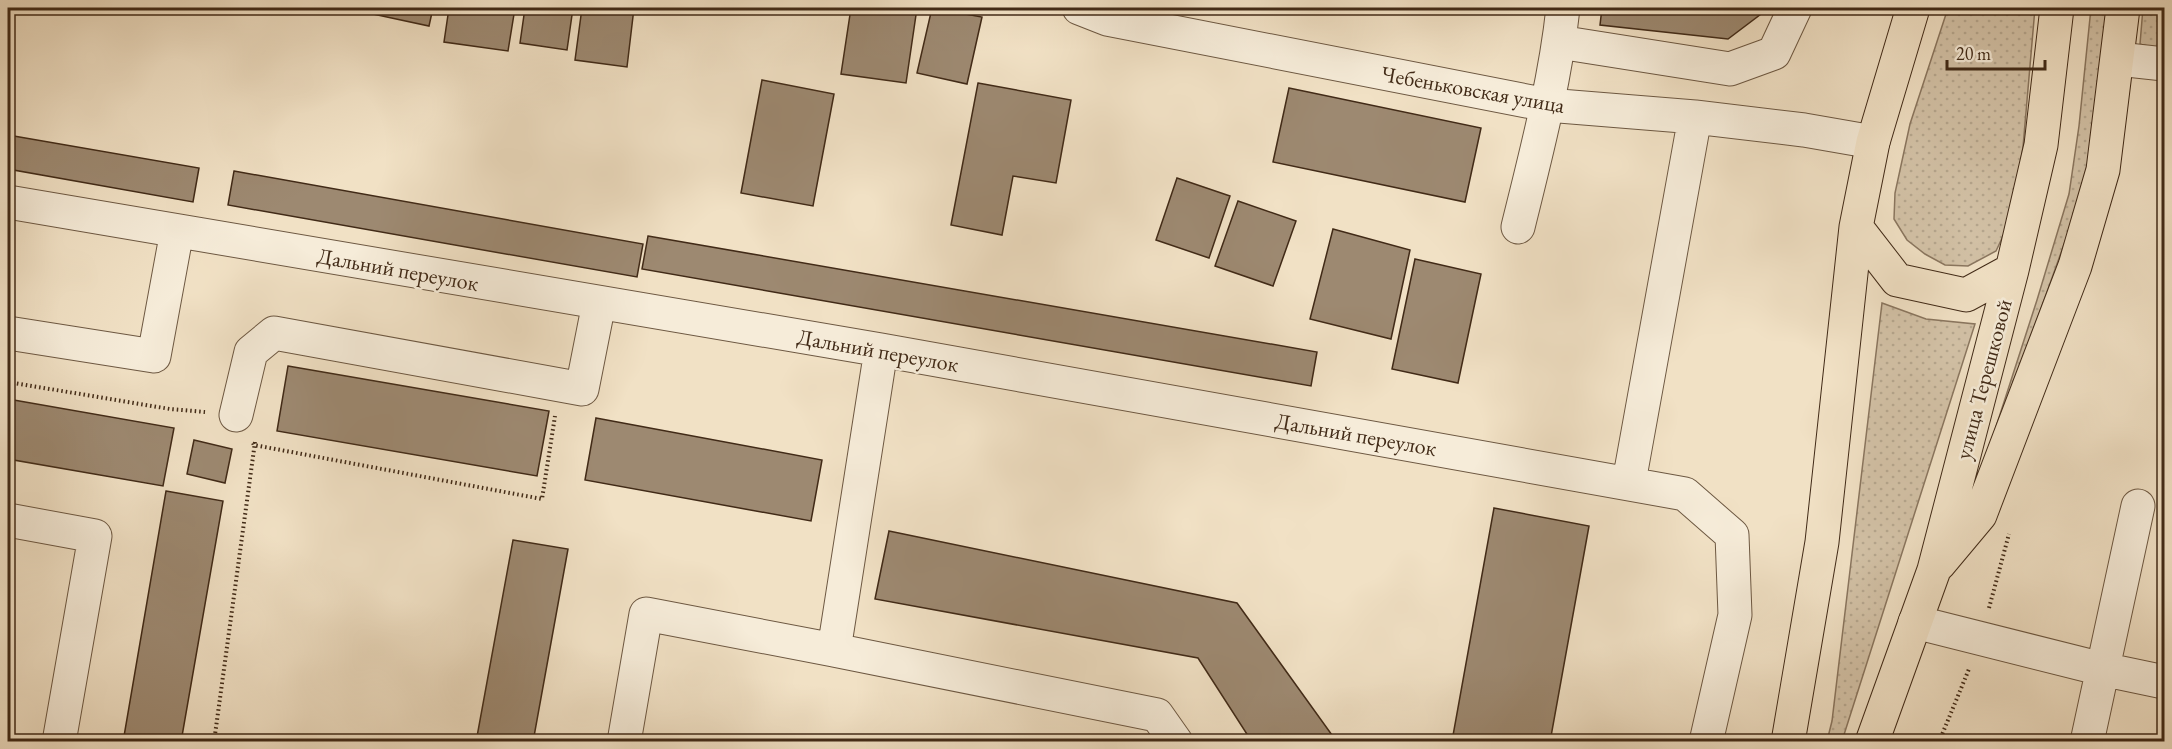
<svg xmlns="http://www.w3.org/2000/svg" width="2172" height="749" viewBox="0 0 2172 749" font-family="'EB Garamond',serif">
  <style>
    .grass { fill: url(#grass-dots); stroke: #8a765f; stroke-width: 1.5 }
    .building { fill: #9d8971; stroke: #412a17; stroke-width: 1.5 }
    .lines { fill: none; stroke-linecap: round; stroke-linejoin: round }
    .minor-casing { stroke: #6d5842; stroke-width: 35 }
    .major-casing { stroke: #412a17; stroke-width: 35 }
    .path { stroke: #412a17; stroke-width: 4; stroke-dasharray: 1.5 3; stroke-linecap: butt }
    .minor { stroke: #f6ecd9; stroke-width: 33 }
    .major { stroke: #f1e1c5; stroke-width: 33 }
    .labels { text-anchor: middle; stroke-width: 5; stroke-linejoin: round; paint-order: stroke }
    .street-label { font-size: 22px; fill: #412a17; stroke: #f6ecd9 }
  </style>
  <defs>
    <pattern id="grass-dots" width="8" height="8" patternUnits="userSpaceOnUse" patternTransform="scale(1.5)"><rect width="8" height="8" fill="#d3c2a7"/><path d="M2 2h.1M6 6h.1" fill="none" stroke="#b6a78f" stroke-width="1.8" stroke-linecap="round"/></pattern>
  </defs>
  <rect width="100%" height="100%" fill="#f1e1c5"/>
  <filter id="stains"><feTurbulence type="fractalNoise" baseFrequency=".00333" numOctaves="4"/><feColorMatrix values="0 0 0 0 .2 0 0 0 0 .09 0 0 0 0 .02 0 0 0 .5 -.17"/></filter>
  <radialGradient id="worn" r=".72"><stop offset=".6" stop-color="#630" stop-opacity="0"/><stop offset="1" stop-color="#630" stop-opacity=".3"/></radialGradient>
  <path class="grass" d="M1948,8H2035L2023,147L2011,219L1996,251L1968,266L1945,265L1925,254L1907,240L1894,219L1895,193L1910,124Z
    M2091,8H2110L2100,124L2081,197L1972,501L2037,300L2069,194L2079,126Z
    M2143,8H2164V53L2140,44Z
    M1882,303L1926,319L1975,324L1842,741H1827L1832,721Z"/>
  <path class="building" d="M369,8H433L429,26L368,13Z
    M449,8H515L508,51L444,42Z
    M525,8H573L567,50L520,43Z
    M582,8H634L627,67L575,60Z
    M851,8H917L906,83L841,74Z
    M932,8L982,17L967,84L917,73Z
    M1602,8H1769L1728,39L1600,25Z
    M762,80L834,94L813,206L741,193Z
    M978,83L1071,100L1056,183L1013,176L1002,235L951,225Z
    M1289,88L1481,128L1465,202L1273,162Z
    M8,135L199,168L193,202L8,169Z
    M234,171L643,244L637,277L228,205Z
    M1177,178L1230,196L1209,258L1156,240Z
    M1238,201L1296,221L1273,286L1215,266Z
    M1333,229L1410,250L1391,339L1310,319Z
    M648,236L1317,352L1311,386L642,269Z
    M1415,259L1481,274L1458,383L1392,369Z
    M288,366L549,411L537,476L277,431Z
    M8,399L174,428L163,486L8,459Z
    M596,418L822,460L811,521L585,480Z
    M194,440L232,449L225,483L187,474Z
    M166,491L223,501L181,742H123Z
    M1494,508L1589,526L1550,742L1452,741Z
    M889,531L1237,603L1337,742H1252L1198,658L875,599Z
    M513,540L568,549L533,742H476Z"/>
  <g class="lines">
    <defs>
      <path id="minor" d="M1079,8L1107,19L1547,105L1695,117L1804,130L1873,142
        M1559,42L1730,69L1774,53L1795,8
        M2118,59L2164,64
        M8,202L881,350L1685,494L1732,535L1735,615L1706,742
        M1518,227C1536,154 1555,82 1563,8
        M8,333L154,356L177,231
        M881,350L834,650L1157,715L1176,742
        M236,415L251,352L274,333L582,389L599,303
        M1629,482L1695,117
        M8,520L95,536L59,742
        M1915,622L2102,669L2164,682
        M624,742L646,614L834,650
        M2087,742L2138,506"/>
      <path id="major" d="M1856,227L1897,280L1966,295L2012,270
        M1939,564L1980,515L2075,266L2103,170L2123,8
        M1788,742L1822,542L1856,227L1873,142L1913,8
        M1872,742L1934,570L2012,270L2041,145L2057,8"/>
    </defs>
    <use href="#minor" class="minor-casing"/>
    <use href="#major" class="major-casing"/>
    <path class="path" d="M8,382L170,409L205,412
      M253,443L254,445L542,499L555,416
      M1989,608L2009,534
      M214,742L255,442
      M1939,742L1969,669"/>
    <use href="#minor" class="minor"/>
    <use href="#major" class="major"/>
  </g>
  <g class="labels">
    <g class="street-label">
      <text transform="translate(1473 89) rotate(10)" y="8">Чебеньковская улица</text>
      <text transform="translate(398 269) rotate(10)" y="8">Дальний переулок</text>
      <text transform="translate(878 350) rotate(10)" y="8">Дальний переулок</text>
      <text transform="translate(1983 379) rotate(-75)" y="8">улица Терешковой</text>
      <text transform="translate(1356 434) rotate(10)" y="8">Дальний переулок</text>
    </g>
  </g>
  <rect width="2172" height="749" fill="none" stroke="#f1e1c5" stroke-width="30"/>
  <rect x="9" y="9" width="2154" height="731" fill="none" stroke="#412a17" stroke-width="3"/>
  <rect x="15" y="15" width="2142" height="719" fill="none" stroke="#412a17" stroke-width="1.5"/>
  <path d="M1947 60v9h98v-9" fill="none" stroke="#412a17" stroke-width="3"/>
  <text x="1956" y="60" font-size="18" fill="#412a17" stroke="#f6ecd9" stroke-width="4.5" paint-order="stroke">20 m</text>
  <rect width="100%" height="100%" filter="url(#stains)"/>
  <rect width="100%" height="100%" fill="url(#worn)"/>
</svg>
